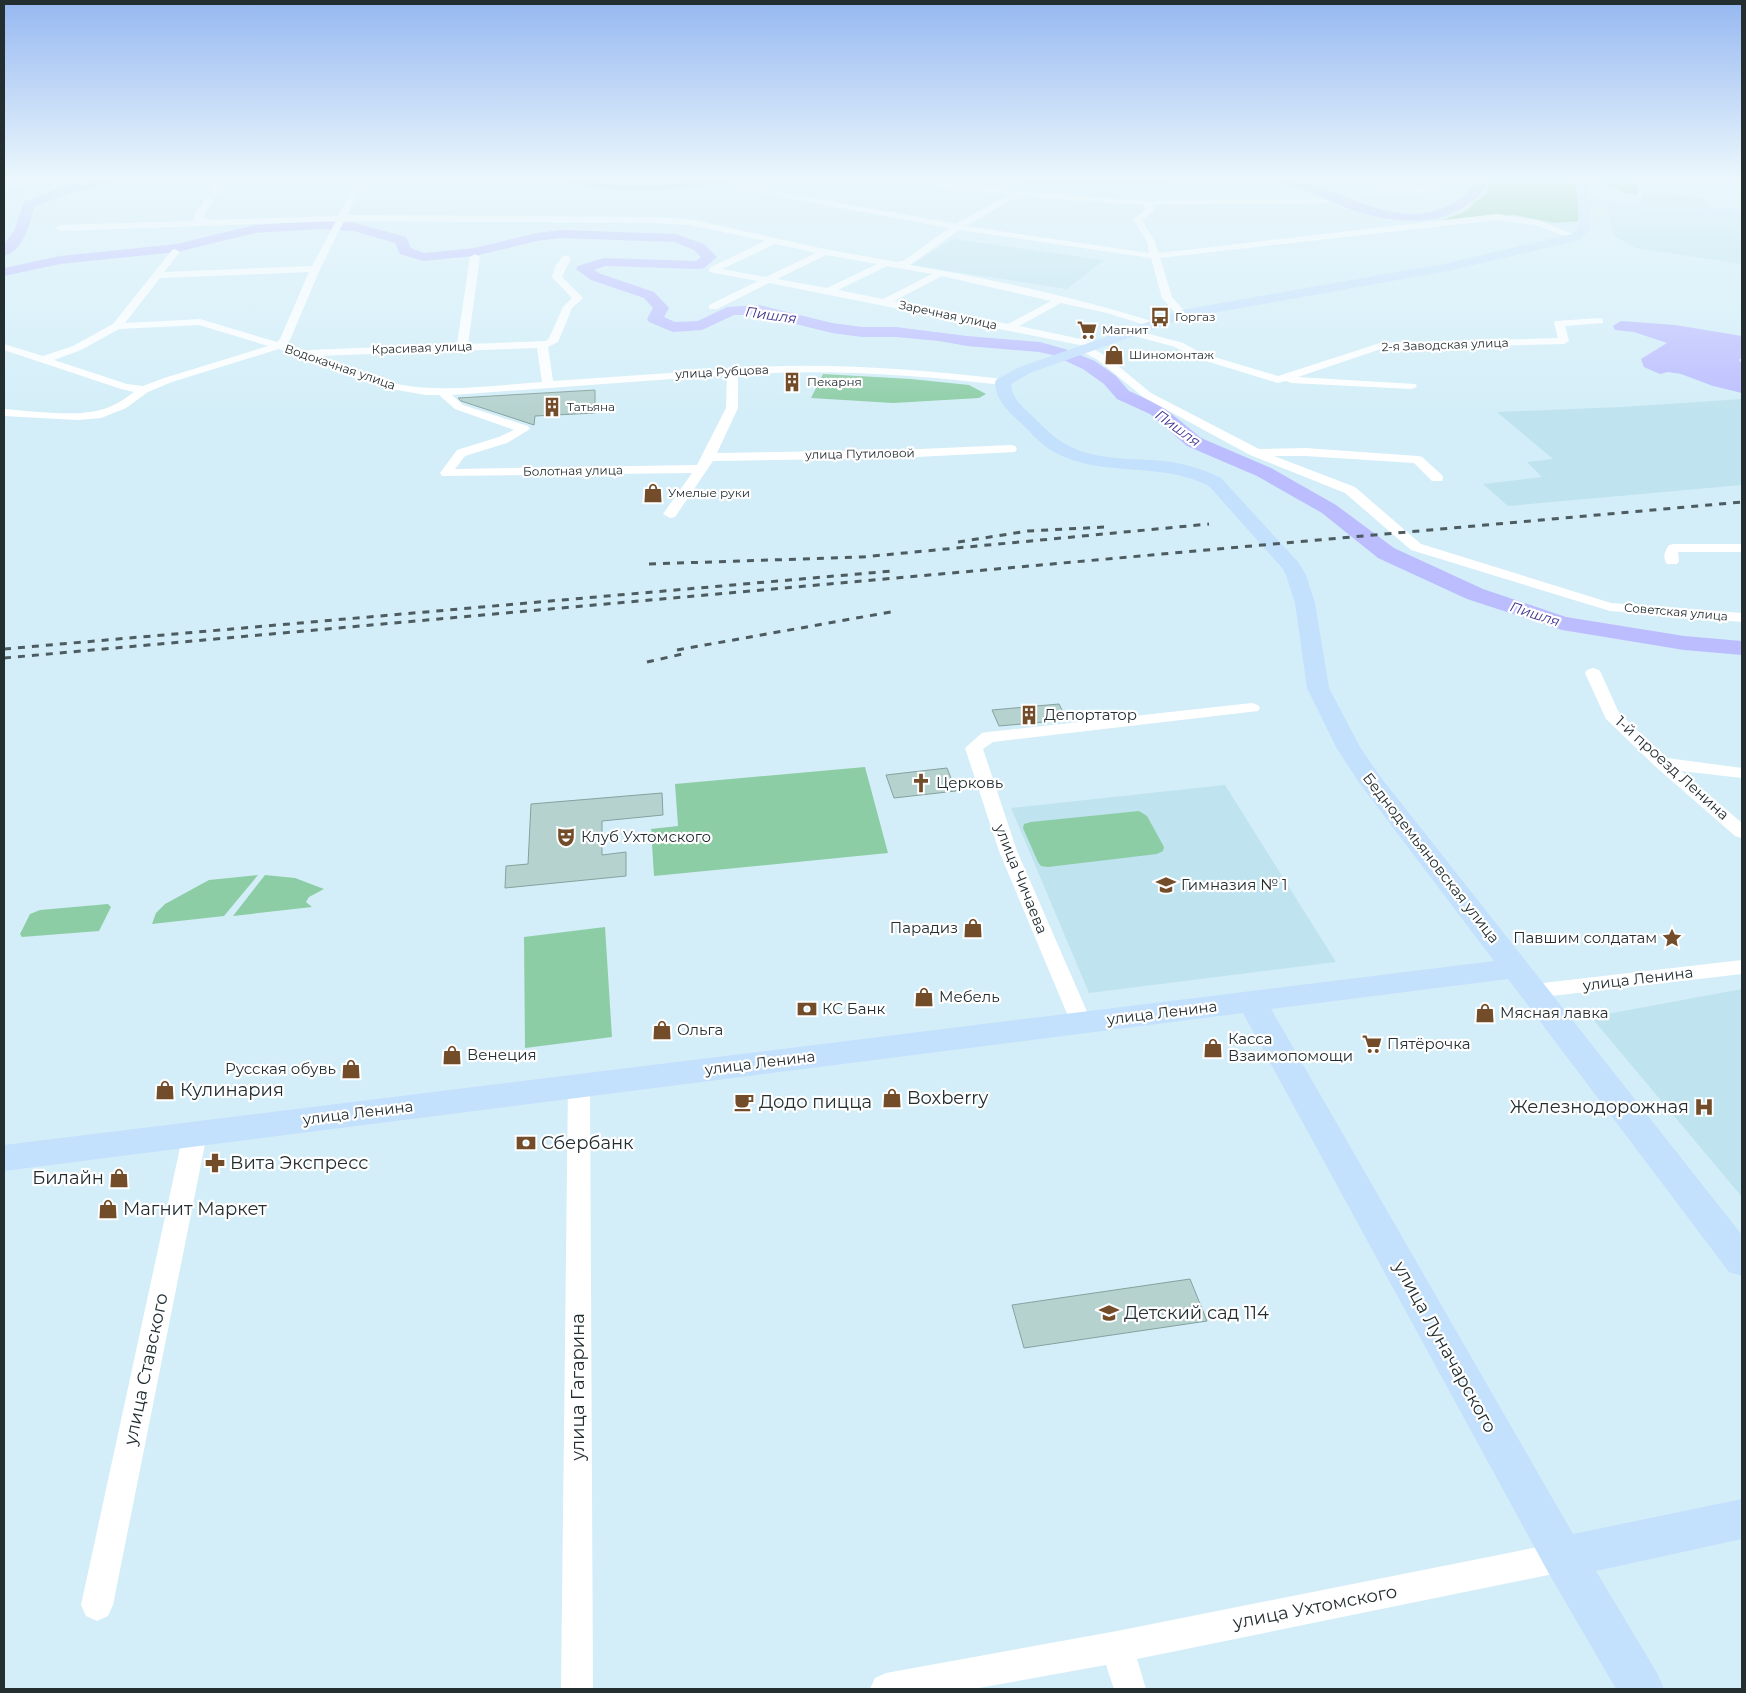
<svg xmlns="http://www.w3.org/2000/svg" width="1746" height="1693" viewBox="0 0 1746 1693" font-family="Montserrat,sans-serif">
  <style>
    .built { fill: #bfe3ef }
    .green { fill: #8dcda5 }
    .water { fill: #bcbdff }
    .lines { fill: none; stroke-linecap: round; stroke-linejoin: round }
    .river { fill: #bcbdff; fill-rule: evenodd }
    .building { fill: #b5d2cf; stroke: #86a29f }
    .street { fill: #fff; fill-rule: evenodd }
    .secondary { fill: #c3e0fd; fill-rule: evenodd }
    .rail { stroke: #4d5c61; stroke-width: 3; stroke-dasharray: 7 7; stroke-linecap: butt }
    .labels { text-anchor: middle; stroke-width: 4.5; stroke-linejoin: round; paint-order: stroke }
    .far-street-label { font-size: 12px; fill: #232e31; stroke: #fff }
    .far-poi-label { font-size: 12px; fill: #232e31; stroke: #fff; text-anchor: start }
    .far-water-label { font-size: 14px; font-style: italic; fill: #413591; stroke: #fff }
    .poi-label { font-size: 15px; fill: #232e31; stroke: #fff; text-anchor: start }
    .street-label { font-size: 15px; fill: #232e31; stroke: #fff }
    .near-poi-label { font-size: 18px; fill: #232e31; stroke: #fff; text-anchor: start }
    .near-street-label { font-size: 18px; fill: #232e31; stroke: #fff }
  </style>
  <rect width="100%" height="100%" fill="#d3eef8"/>
  <path class="built" d="M1642,193L1705,198L1709,209L1644,203Z
    M1607,207L1742,217V264L1636,248L1614,236Z
    M953,239L1104,260L1067,289L911,265Z
    M1742,399V485L1508,506L1483,484L1542,477L1527,462L1553,459L1497,412L1622,407Z
    M1225,785L1336,962L1089,993L1011,808Z
    M1742,989V1197L1591,1017Z"/>
  <path class="green" d="M1489,178H1575L1580,221L1554,223L1515,215L1440,221L1466,211L1475,202L1487,194Z
    M1599,178H1636L1638,195C1624,194 1613,186 1599,184Z
    M823,374L911,379L969,385L986,394L979,398L893,403L811,398Z
    M865,767L888,853L654,876L651,829L678,826L675,784Z
    M1139,811L1147,816L1164,847L1163,851L1157,854L1048,867L1041,866L1038,862L1023,828L1024,824L1031,822Z
    M258,875L224,916L152,924L156,913L165,904L209,880Z
    M265,875L295,878L324,889L309,897L306,902L312,907L233,916Z
    M108,904L111,907L99,931L22,937L20,934L30,914L40,910Z
    M605,927L612,1037L525,1048L524,937Z"/>
  <path class="water" d="M1621,321L1675,325L1742,336V357L1739,360L1742,364V393L1713,386L1681,374L1668,372L1660,374L1644,367L1641,359L1667,343L1634,332L1615,330L1613,326Z"/>
  <g class="lines">
    <path class="river" d="M103,178H124L122,181L69,193L34,207C31,223 22,252 4,256V244L14,231L24,202L61,187Z
      M553,178C578,176 604,183 629,183C669,183 709,176 748,178L742,182C679,189 617,196 555,181Z
      M1008,178H1186C1173,192 1099,183 1080,184C1064,184 1019,190 1008,178Z
      M1259,178C1274,177 1289,177 1304,182C1351,195 1405,233 1454,202C1463,197 1472,191 1475,181L1473,178H1485L1487,181C1483,194 1473,202 1462,208C1431,228 1387,221 1355,211C1335,204 1318,194 1298,188C1286,184 1273,184 1261,181Z
      M320,221L355,223L406,237L411,248L424,253L474,248L537,233L561,230L676,234L704,244L717,257L704,268L699,269L605,266L594,270L601,274L654,292L669,308L664,317L675,322L698,321L727,307L759,305L832,323L862,327H896L967,336L1040,342L1065,349L1095,361L1116,376L1129,391L1162,406L1201,438L1271,468L1336,505L1394,548L1483,589L1566,617L1684,636L1742,641V655L1684,650L1562,630L1467,599L1378,558L1322,513L1257,476L1187,446L1150,414L1117,399L1104,384L1083,369L1053,355L1039,352L967,346L939,341L896,337H862L832,333L759,315H734L702,330L673,332L649,322L647,319L653,308L644,298L591,280L576,269L578,266L604,258L696,261L701,257L694,250L674,242L561,238L537,241L474,256L423,261L400,254L395,243L354,231L320,229L255,233L177,252L60,264L4,276V268L60,256L177,244L255,225Z"/>
  </g>
  <path class="building" d="M595,390V413L535,416L534,425L461,401L458,398Z
    M1059,704L1067,720L999,726L992,710Z
    M947,768L956,791L894,798L886,775Z
    M662,793L663,815L602,821V855L626,852V876L505,888L506,866L528,864L531,804Z
    M1190,1279L1207,1321L1024,1348L1012,1305Z"/>
  <g class="lines">
    <path class="street" d="M221,178H229L202,218L210,220L338,216L358,178H477L473,180L363,183L347,215L652,217L690,219L825,249L897,262L903,261L950,228L734,188L730,186L734,184L956,224L1007,195L876,180L872,178H896L1016,191L1145,201L1325,199L1329,201L1325,203L1152,205L1155,210L1142,220L1155,242L1159,253L1497,214L1540,221L1580,237L1576,240L1534,225L1497,220L1160,258L1172,297L1187,314L1182,317L1178,316L1162,298L1151,258L959,230L910,265C992,279 1075,297 1155,322L1156,324L1151,327L1107,313L1061,303L1019,326L1100,343L1101,345L1100,347L1088,346L1106,356L1151,393L1259,449L1305,448L1418,456L1422,457L1442,475L1443,478L1442,481H1432L1414,463L1305,456H1274L1355,487L1421,544L1611,603L1742,613V622L1610,611L1411,550L1345,493L1250,455L1143,397L1098,360L1081,351L1080,349L1085,346L769,283L717,309H709V305L758,281L709,272V268L765,241L690,225L652,223L344,221L320,269L290,340L286,345L305,352L309,350L457,344L470,257L475,254L480,257L468,344L546,341L549,338L563,307L572,298L552,277L556,265L563,256L566,255L571,258L562,277L583,298L572,308L558,342L548,347L553,381L728,369L733,367L737,368C825,362 915,369 1003,379L1009,382L1003,385C916,375 826,368 738,375V408L717,453L897,450L1011,445L1015,446L1017,449L1015,452L897,458L713,461L675,517L670,518L663,514L692,473L442,476L440,473L457,450L499,437L514,430L455,409L439,395H426L385,388L279,349L172,382L148,392L126,408L101,418L78,420L4,416V409C31,411 76,417 100,410C113,407 123,400 134,392L121,389L4,350V344L43,356L73,346L113,324L172,250L175,249L180,252L164,272L312,266L336,221L60,231L56,228L60,225L194,221V216ZM1017,196L1143,205L1146,209L1133,219L1147,242L1149,253L966,226ZM775,244L816,253L766,277L722,269ZM826,255L877,264L827,288L777,279ZM887,266L932,274L883,299L838,290ZM309,272L280,339L277,342L200,319L125,323L160,278ZM942,276L1051,301L1008,324L894,301ZM199,325L268,346L164,378L143,386L127,384L54,360L81,350L119,329ZM537,348L542,382C493,385 441,394 392,383C367,377 341,365 316,356ZM727,375L726,408L697,465L455,469L465,456L507,443L530,429L528,426L463,405L452,395Z
      M638,178H646L647,179L643,181Z
      M1442,178H1451L1423,193L1364,194L1360,192L1364,190L1421,189Z
      M1599,318L1603,319V323L1565,326L1569,341L1564,344L1381,349L1298,377L1415,384L1417,386L1415,388L1411,389L1291,383L1286,381L1278,383L1193,357L1175,347L1127,334L1126,332L1131,329L1183,343L1201,353L1278,376L1380,343L1558,338L1554,323L1555,321Z
      M1674,544H1742V552H1678L1679,561L1677,564H1667C1662,557 1665,551 1669,545Z
      M1593,668L1599,670L1601,673L1619,713L1667,758L1742,768V778L1681,771L1742,823V838L1735,836L1656,767L1606,719L1585,673L1587,670Z
      M1252,703L1258,705L1260,708L1258,711L993,742L983,749L1017,851L1092,1023L1089,1028L1081,1031L1073,1028L999,851L965,748L982,733L988,732Z
      M1742,960V974L1534,998L1527,996L1523,991L1527,986L1534,984Z
      M579,1077L587,1079L590,1085L593,1689H561L568,1085L571,1079Z
      M195,1125L203,1128L207,1134L113,1605L108,1616L97,1621L86,1616L81,1605L183,1134L187,1128Z
      M1563,1542L1574,1546L1578,1557L1574,1568L1563,1572L1137,1659L1146,1689H1114L1106,1665L973,1689H870L875,1678L886,1673L1117,1631Z"/>
    <path class="secondary" d="M46,178H61L60,180L4,199V192Z
      M1578,178H1588L1589,199L1742,210V217L1589,206L1590,228L1580,240L1448,271L1185,318L1030,373L1011,384C1012,398 1021,406 1031,415C1043,426 1054,439 1069,446C1098,461 1132,458 1163,461C1184,463 1203,469 1221,478L1299,563L1306,575L1315,603L1329,688L1360,747L1379,775L1742,1235V1276L1729,1272L1508,979L1271,1009L1573,1534L1742,1499V1539L1596,1571L1657,1673L1664,1689H1616L1548,1572L1243,1013L4,1171V1145L1494,961L1360,784L1336,747L1307,688L1295,603L1286,575L1283,569L1209,486C1161,461 1103,478 1056,453C1042,446 1032,434 1021,423C1008,411 996,401 995,382L997,379L1020,367L1182,310L1448,263L1572,234L1578,228Z"/>
    <path class="rail" d="M958,542L1028,531L1105,527
      M649,564L862,557L1209,524
      M4,649L892,571
      M677,650L896,611
      M4,658L1742,502
      M647,662L687,653"/>
  </g>
  <linearGradient id="sky" x2="0" y2="1"><stop stop-color="#96b8f1"/><stop offset="0.43" stop-color="#ebf7fc"/><stop offset="1" stop-color="#ebf7fc" stop-opacity="0"/></linearGradient>
  <rect width="1746" height="415" fill="url(#sky)"/>
  <defs>
    <symbol id="bus-bare" viewBox="-9 -9 18 18"><path d="M-5-6H5V4H4V6H2V4H-2V6H-4V4H-5ZM-3.5-4V0h7V-4ZM-3.5 1.2v1.5H-2V1.2ZM2 1.2v1.5H3.5V1.2Z" fill="#734c29" stroke="#fff" stroke-width="2.5" paint-order="stroke"/></symbol>
    <symbol id="supermarket-bare" viewBox="-9 -9 18 18"><path d="M-6-5.5h2.5l.6 2H6L4.5 2H-2.5L-4.4-4H-6ZM-1.5 3.2a1.3 1.3 0 1 0 .1 0ZM3 3.2a1.3 1.3 0 1 0 .1 0Z" fill="#734c29" stroke="#fff" stroke-width="2.5" paint-order="stroke"/></symbol>
    <symbol id="shop-bare" viewBox="-9 -9 18 18"><path d="M-5-2.5h2.3a2.7 3.5 0 0 1 5.4 0H5L5.5 6h-11ZM-1.5-2.5h3a1.5 2.3 0 0 0-3 0Z" fill="#734c29" stroke="#fff" stroke-width="2.5" paint-order="stroke"/></symbol>
    <symbol id="building-bare" viewBox="-9 -9 18 18"><path d="M-4-6H4V6H1V3H-1V6H-4ZM-2.5-4.3h1.7v1.8h-1.7ZM.8-4.3h1.7v1.8H.8ZM-2.5-1h1.7V.8h-1.7ZM.8-1h1.7V.8H.8Z" fill="#734c29" stroke="#fff" stroke-width="2.5" paint-order="stroke"/></symbol>
    <symbol id="church-bare" viewBox="-9 -9 18 18"><path d="M-1.2-6h2.4v3.5h3.3v2.4h-3.3V6h-2.4V-.1h-3.3v-2.4h3.3Z" fill="#734c29" stroke="#fff" stroke-width="2.5" paint-order="stroke"/></symbol>
    <symbol id="theatre-bare" viewBox="-9 -9 18 18"><path d="M-5-5.5Q0-4 5-5.5V0Q5 5 0 6Q-5 5-5 0ZM-3.3-2.5H-1v1.5H-3.3ZM1-2.5H3.3v1.5H1ZM-2.8 1Q0 5.5 2.8 1Z" fill="#734c29" stroke="#fff" stroke-width="2.5" paint-order="stroke"/></symbol>
    <symbol id="school-bare" viewBox="-9 -9 18 18"><path d="M0-5L7-2L0 1L-7-2ZM-4 1L0 2.5L4 1V4Q0 6-4 4Z" fill="#734c29" stroke="#fff" stroke-width="2.5" paint-order="stroke"/></symbol>
    <symbol id="sight-bare" viewBox="-9 -9 18 18"><path d="M0-6L1.8-2.2L6-1.7L2.9 1.2L3.7 5.4L0 3.3L-3.7 5.4L-2.9 1.2L-6-1.7L-1.8-2.2Z" fill="#734c29" stroke="#fff" stroke-width="2.5" paint-order="stroke"/></symbol>
    <symbol id="bank-bare" viewBox="-9 -9 18 18"><path d="M-6-4H6V4H-6ZM0-2.3a2.3 2.3 0 1 0 0 4.6a2.3 2.3 0 1 0 0-4.6Z" fill="#734c29" stroke="#fff" stroke-width="2.5" paint-order="stroke"/></symbol>
    <symbol id="cafe-bare" viewBox="-9 -9 18 18"><path d="M-5.5-4.5H6V0H3Q3 3.5 0 3.5H-2.5Q-5.5 3.5-5.5 0ZM3-3.2v2h1.7v-2ZM-6 4.5H4V6H-6Z" fill="#734c29" stroke="#fff" stroke-width="2.5" paint-order="stroke"/></symbol>
    <symbol id="hospital-bare" viewBox="-9 -9 18 18"><path d="M-5-5h3v3.5h4V-5h3V5h-3V1.5h-4V5h-3Z" fill="#734c29" stroke="#fff" stroke-width="2.5" paint-order="stroke"/></symbol>
    <symbol id="pharmacy-bare" viewBox="-9 -9 18 18"><path d="M-2-6h4v4h4v4h-4v4h-4v-4h-4v-4h4Z" fill="#734c29" stroke="#fff" stroke-width="2.5" paint-order="stroke"/></symbol>
  </defs>
  <g fill-rule="evenodd">
    <use href="#bus-bare" x="1146" y="303" width="28" height="28"/>
    <use href="#supermarket-bare" x="1073" y="316" width="28" height="28"/>
    <use href="#shop-bare" x="1100" y="341" width="28" height="28"/>
    <use href="#building-bare" x="778" y="368" width="28" height="28"/>
    <use href="#building-bare" x="538" y="393" width="28" height="28"/>
    <use href="#shop-bare" x="639" y="479" width="28" height="28"/>
    <use href="#building-bare" x="1015" y="701" width="28" height="28"/>
    <use href="#church-bare" x="907" y="769" width="28" height="28"/>
    <use href="#theatre-bare" x="552" y="823" width="28" height="28"/>
    <use href="#school-bare" x="1152" y="871" width="28" height="28"/>
    <use href="#shop-bare" x="959" y="914" width="28" height="28"/>
    <use href="#sight-bare" x="1658" y="924" width="28" height="28"/>
    <use href="#shop-bare" x="910" y="983" width="28" height="28"/>
    <use href="#bank-bare" x="793" y="995" width="28" height="28"/>
    <use href="#shop-bare" x="1471" y="999" width="28" height="28"/>
    <use href="#shop-bare" x="648" y="1016" width="28" height="28"/>
    <use href="#supermarket-bare" x="1358" y="1030" width="28" height="28"/>
    <use href="#shop-bare" x="1199" y="1034" width="28" height="28"/>
    <use href="#shop-bare" x="438" y="1041" width="28" height="28"/>
    <use href="#shop-bare" x="337" y="1055" width="28" height="28"/>
    <use href="#shop-bare" x="151" y="1076" width="28" height="28"/>
    <use href="#shop-bare" x="878" y="1084" width="28" height="28"/>
    <use href="#cafe-bare" x="730" y="1088" width="28" height="28"/>
    <use href="#hospital-bare" x="1690" y="1093" width="28" height="28"/>
    <use href="#bank-bare" x="512" y="1129" width="28" height="28"/>
    <use href="#pharmacy-bare" x="201" y="1149" width="28" height="28"/>
    <use href="#shop-bare" x="105" y="1164" width="28" height="28"/>
    <use href="#shop-bare" x="94" y="1195" width="28" height="28"/>
    <use href="#school-bare" x="1095" y="1299" width="28" height="28"/>
  </g>
  <g class="labels">
    <g class="far-street-label">
      <text transform="translate(948 315) rotate(12)" y="4">Заречная улица</text>
      <text transform="translate(1445 345) rotate(-2)" y="4">2-я Заводская улица</text>
      <text transform="translate(422 348) rotate(-2)" y="4">Красивая улица</text>
      <text transform="translate(340 367) rotate(19)" y="4">Водокачная улица</text>
      <text transform="translate(722 372) rotate(-3)" y="4">улица Рубцова</text>
      <text transform="translate(860 454) rotate(-1)" y="4">улица Путиловой</text>
      <text transform="translate(573 471) rotate(-1)" y="4">Болотная улица</text>
      <text transform="translate(1676 612) rotate(5)" y="4">Советская улица</text>
    </g>
    <g class="far-poi-label">
      <text x="1175" y="321">Горгаз</text>
      <text x="1102" y="334">Магнит</text>
      <text x="1129" y="359">Шиномонтаж</text>
      <text x="807" y="386">Пекарня</text>
      <text x="567" y="411">Татьяна</text>
      <text x="668" y="497">Умелые руки</text>
    </g>
    <g class="far-water-label">
      <text transform="translate(771 315) rotate(8)" y="5">Пишля</text>
      <text transform="translate(1178 428) rotate(36)" y="5">Пишля</text>
      <text transform="translate(1535 614) rotate(18)" y="5">Пишля</text>
    </g>
    <g class="poi-label">
      <text x="1044" y="720">Депортатор</text>
      <text x="936" y="788">Церковь</text>
      <text x="581" y="842">Клуб Ухтомского</text>
      <text x="1181" y="890">Гимназия № 1</text>
      <text x="958" y="933" text-anchor="end">Парадиз</text>
      <text x="1657" y="943" text-anchor="end">Павшим солдатам</text>
      <text x="939" y="1002">Мебель</text>
      <text x="822" y="1014">КС Банк</text>
      <text x="1500" y="1018">Мясная лавка</text>
      <text x="677" y="1035">Ольга</text>
      <text x="1228" y="1044">Касса<tspan x="1228" dy="17">Взаимопомощи</tspan></text>
      <text x="1387" y="1049">Пятёрочка</text>
      <text x="467" y="1060">Венеция</text>
      <text x="336" y="1074" text-anchor="end">Русская обувь</text>
    </g>
    <g class="street-label">
      <text transform="translate(1672 768) rotate(42)" y="5">1-й проезд Ленина</text>
      <text transform="translate(1431 858) rotate(52)" y="5">Беднодемьяновская улица</text>
      <text transform="translate(1021 879) rotate(68)" y="5">улица Чичаева</text>
      <text transform="translate(1638 979) rotate(-7)" y="5">улица Ленина</text>
      <text transform="translate(1162 1013) rotate(-7)" y="5">улица Ленина</text>
      <text transform="translate(760 1063) rotate(-7)" y="5">улица Ленина</text>
      <text transform="translate(358 1113) rotate(-7)" y="5">улица Ленина</text>
    </g>
    <g class="near-poi-label">
      <text x="180" y="1096">Кулинария</text>
      <text x="907" y="1104">Boxberry</text>
      <text x="759" y="1108">Додо пицца</text>
      <text x="1689" y="1113" text-anchor="end">Железнодорожная</text>
      <text x="541" y="1149">Сбербанк</text>
      <text x="230" y="1169">Вита Экспресс</text>
      <text x="104" y="1184" text-anchor="end">Билайн</text>
      <text x="123" y="1215">Магнит Маркет</text>
      <text x="1124" y="1319">Детский сад 114</text>
    </g>
    <g class="near-street-label">
      <text transform="translate(1445 1347) rotate(61)" y="6">улица Луначарского</text>
      <text transform="translate(146 1369) rotate(-78)" y="6">улица Ставского</text>
      <text transform="translate(578 1387) rotate(-90)" y="6">улица Гагарина</text>
      <text transform="translate(1315 1607) rotate(-11)" y="6">улица Ухтомского</text>
    </g>
  </g>
  <rect width="1746" height="1693" fill="none" stroke="#232e31" stroke-width="10"/>
</svg>
